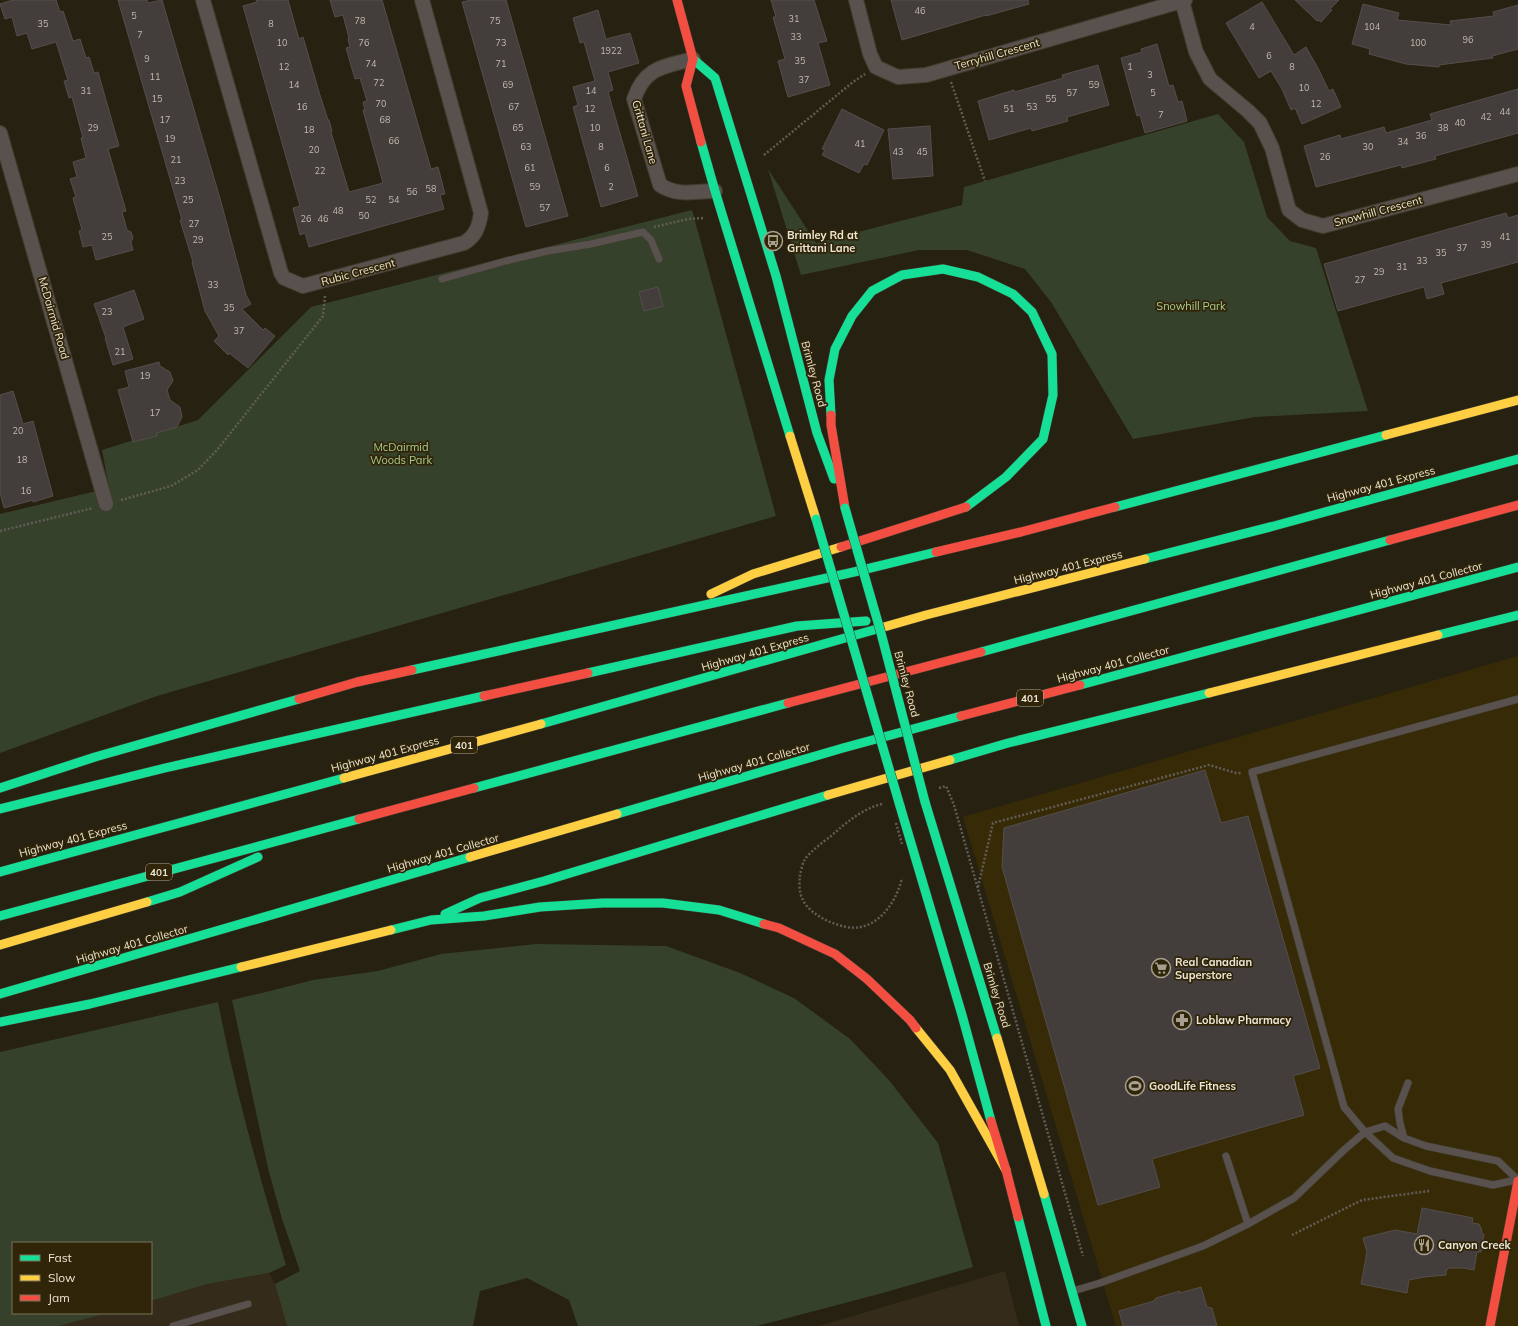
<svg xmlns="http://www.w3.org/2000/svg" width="1518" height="1326" viewBox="0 0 1518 1326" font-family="Mulish,sans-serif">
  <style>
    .built { fill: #372b07 }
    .industrial { fill: #352b1b }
    .green { fill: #36412b }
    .building { fill: #433d3b; stroke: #544e4c }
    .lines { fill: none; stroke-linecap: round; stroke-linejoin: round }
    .lane-casing { stroke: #413c2e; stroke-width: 8 }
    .street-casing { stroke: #413c2e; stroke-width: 16 }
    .fast-casing { stroke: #413c2e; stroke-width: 10 }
    .slow-casing { stroke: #413c2e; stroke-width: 10 }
    .jam-casing { stroke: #413c2e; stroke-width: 10 }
    .path { stroke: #625c57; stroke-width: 2.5; stroke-dasharray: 2 2; stroke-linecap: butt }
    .lane { stroke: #58514d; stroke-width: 7 }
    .street { stroke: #58514d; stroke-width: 14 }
    .fast { stroke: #16e098; stroke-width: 9 }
    .slow { stroke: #ffcf43; stroke-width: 9 }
    .jam { stroke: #f24e42; stroke-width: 9 }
    .fast-bridge-casing { stroke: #413c2e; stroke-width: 10; stroke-linecap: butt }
    .path-bridge { stroke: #625c57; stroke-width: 2.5; stroke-dasharray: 2 2; stroke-linecap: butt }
    .fast-bridge { stroke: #16e098; stroke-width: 9 }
    .labels { text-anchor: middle; stroke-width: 3.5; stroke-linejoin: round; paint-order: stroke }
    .number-label { font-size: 9px; fill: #c2bbae }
    .shield { fill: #302508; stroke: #b4ab98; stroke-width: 1 }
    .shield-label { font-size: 10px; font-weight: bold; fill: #ece5d5 }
    .street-label { font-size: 11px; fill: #ece5d5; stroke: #302508 }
    .poi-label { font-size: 11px; font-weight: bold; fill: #ece5d5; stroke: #302508; text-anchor: start }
    .park-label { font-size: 11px; fill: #aacd92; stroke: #302508 }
  </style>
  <rect width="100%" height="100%" fill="#272111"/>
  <path class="built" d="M1518,656V1326H1116L963,817Z"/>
  <path class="industrial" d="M1005,1271L1019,1326H819Z
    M269,1273L275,1284L287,1326H59L108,1313H151V1301L207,1284Z"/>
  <path class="green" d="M1218,114L1244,142L1267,217L1290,241L1316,248L1368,411L1255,417L1133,439L1051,302L1025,269L967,250H919L801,275L768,169L816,243L962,205L964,187Z
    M692,210L776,516L157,696L0,753V514L109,488L102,450L198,420L311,307Z
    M536,944L666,946L740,973L794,998L850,1039L888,1079L938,1143L973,1267L879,1294L757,1326H578L569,1300L527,1278L480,1291L473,1326H287L275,1284L300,1271L282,1219L268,1168L232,1000L266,992L313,980L378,971L441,954Z
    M218,1002C235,1091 260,1178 286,1265L269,1273L207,1284L151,1301V1243H13V1313H108L59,1326H0V1052Z"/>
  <path class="building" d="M13,0H56L60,12L63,11L73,41L80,39L86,58L89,57L94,73L98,72L119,146L108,149L126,211L122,212L127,230L131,232L133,238L131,242L133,250L96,260L92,245L83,247L79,231L82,230L73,198L76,197L70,179L77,177L73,162L86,158L81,138H83L72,97L69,98L64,81L68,80L56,42L32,49L27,33L17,36L12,17L5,19L0,4Z
    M118,0H147L148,3L162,0L221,202L246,295L251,304L242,309L263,330L265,328L275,336L248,368L229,353L228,355L214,341L219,336L205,311L192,262H193L180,220H182Z
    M256,0H288L299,39L303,37L319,92L328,120H329L332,131L331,132L349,192L383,183L363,110H365L363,102L367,101L360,78L355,79L346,48L350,47L348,39L349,38L343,15L335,17L330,0H382L431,169L438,167L445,194L440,195L444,209L309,247L305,233L300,235L293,208L300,206L243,6L257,2Z
    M471,0H506L568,216L526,227L462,2Z
    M771,0H814L827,41L818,43L830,85L788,97L778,61L785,59L773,17H776Z
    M891,0H1028L1029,4L986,16V15L902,40Z
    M1295,0H1339L1330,9L1332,10L1321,22L1318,20L1317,21Z
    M1262,2L1294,55L1306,47L1319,70L1329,91L1333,89L1341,107L1302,124L1295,108L1291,110L1282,89L1271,71L1259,78L1226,23Z
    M1363,4L1399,13L1397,20L1451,25L1450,21L1494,16L1493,12L1518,5V49L1492,56L1493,58L1439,65V67L1406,64L1369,54L1370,49L1352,44Z
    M598,10L606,39L630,33L639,63L608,72L613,90L608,92L638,196L601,207L573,107L578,105L573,87L595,81L584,42L580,43L573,18Z
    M1157,44L1169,86L1173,85L1178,102L1182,101L1187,121L1145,133L1140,115L1137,116L1121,58L1142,52L1141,49Z
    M1098,65L1109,105L1067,117L1068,121L1032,131L1031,128L989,140L978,101L1014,90L1015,92L1063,78L1062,75Z
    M1518,89V133L1435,156L1436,159L1402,168L1401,165L1316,187L1304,146L1340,135L1341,139L1384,127L1386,133L1432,120L1430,114Z
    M842,109L884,130L867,165L864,164L859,173L822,155L825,150L822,149Z
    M930,126L933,176L893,179L888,129Z
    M1506,213L1508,218L1518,215V262L1441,283L1444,294L1427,299L1424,287L1338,311L1324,264Z
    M658,287L663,306L644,311L639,292Z
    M134,290L144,319L123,327L133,359L113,365L105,338H106L94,304Z
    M159,362L160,366L170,372L173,381L167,390L170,400L180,407L182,417L177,427L156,433L157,436L133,442L118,390L129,387L125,371Z
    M13,391L23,424L33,421L53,496L33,502V500L4,508L0,493V395Z
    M1205,770L1221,823L1248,816L1320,1068L1293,1076L1304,1115L1152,1159L1160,1187L1098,1205L1002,867L1004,828Z
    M1422,1208L1473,1218L1472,1223L1479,1224L1481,1228L1482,1234H1484L1481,1252H1477L1474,1270L1463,1268H1449L1446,1271V1275L1424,1277L1409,1280L1407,1293L1361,1284L1367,1252L1363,1238L1395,1230L1417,1234Z
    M1201,1287L1207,1307L1212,1308L1217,1326H1123L1119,1311L1154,1301L1156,1298L1180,1291V1293Z"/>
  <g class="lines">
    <defs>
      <path id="lane" d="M442,279L506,261L548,251L591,244L643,232L651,240L659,259
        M1404,1138L1400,1123L1398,1109L1408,1083
        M1226,1156L1248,1224
        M1516,1180L1493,1185L1430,1171L1393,1158L1365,1132L1344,1107L1252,772L1518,699
        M1073,1291L1100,1283L1203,1246L1248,1224L1294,1198L1344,1150L1365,1132L1385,1126L1404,1138L1426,1146L1498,1161L1518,1180
        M173,1326L248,1304"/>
      <path id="street" d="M203,0L281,273L284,278L303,286L464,243C476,236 479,226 481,213L422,0
        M856,0L870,54L876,67L898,77L926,75L1185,0
        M1182,1L1196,52L1210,79L1248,111L1260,123L1272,148L1289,210L1302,220L1323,226L1518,174
        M693,59C663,67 645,67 634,99L660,185C679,197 694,191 715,191
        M0,133L106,504"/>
      <path id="fast" d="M693,59L715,78L776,276L817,433L834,479
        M701,142L715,191L790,436
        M831,415L829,380L835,349L852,316L872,291L902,275L943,269L978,277L1013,294L1032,312L1052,354L1053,395L1043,439L1006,477L966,507
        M1115,507L1386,435
        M1145,559L1274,526L1518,459
        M1438,635L1518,615
        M981,652L1390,540
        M412,670L854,572L936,552
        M588,673L797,626L866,621
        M1080,685L1518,567
        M541,724L884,627
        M950,760L1008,743L1209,693
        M0,788L95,757L299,699
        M474,788L788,703
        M925,802L997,1038
        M900,806L962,1015L991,1121
        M0,809L165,768L484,696
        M617,814L843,748L961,716
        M0,872L344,778
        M147,902L180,892L258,857
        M445,914L480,898L544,881L828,795
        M0,916L359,819
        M391,930L431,920L484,916L540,907L603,903H663L719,910L764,924
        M0,994L470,857
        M0,1022L90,1004L241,967
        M1044,1194L1082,1326
        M1018,1217L1046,1326"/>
      <path id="slow" d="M1386,435L1518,400
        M790,436L816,519
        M711,594L753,574L841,547
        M884,627L926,615L1145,559
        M1209,693L1438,635
        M344,778L541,724
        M828,795L950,760
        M470,857L617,814
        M0,945L147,902
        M241,967L391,930
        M916,1028L950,1070L1006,1170
        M997,1038L1044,1194"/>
      <path id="jam" d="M677,0L693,59L686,86L701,142
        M831,415V425L845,508
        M1390,540L1518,505
        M841,547L966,507
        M936,552L1021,532L1115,507
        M484,696L588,673
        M299,699L357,682L412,670
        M788,703L981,652
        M961,716L1080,685
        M359,819L474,788
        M764,924L779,928L835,954L867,979L910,1020L916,1028
        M991,1121L1006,1170L1018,1217
        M1490,1326L1518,1181"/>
    </defs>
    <use href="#lane" class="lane-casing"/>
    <use href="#street" class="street-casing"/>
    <use href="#fast" class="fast-casing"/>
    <use href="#slow" class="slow-casing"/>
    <use href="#jam" class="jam-casing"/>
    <path class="path" d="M951,82L985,181
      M764,155L853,82L865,74
      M654,227L688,219L704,218
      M121,500L171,486L198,470L217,450L323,316L325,296
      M0,531L93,508
      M939,788L946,786L954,805L1083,1256
      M882,804C862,809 847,822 831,836C823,842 809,852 804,861C802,865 801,871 800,875C799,883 799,893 803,900C810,916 843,931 861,927C883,922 897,899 902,878
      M978,887L993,823L1209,765L1236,773H1241
      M1292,1235L1362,1200L1429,1191"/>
    <use href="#lane" class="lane"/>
    <use href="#street" class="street"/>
    <use href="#fast" class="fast"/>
    <use href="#slow" class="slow"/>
    <use href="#jam" class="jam"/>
    <defs>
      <path id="fast-bridge" d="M845,508L881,633L925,802
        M816,519L900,806"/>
    </defs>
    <use href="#fast-bridge" class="fast-bridge-casing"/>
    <path class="path-bridge" d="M896,823L902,844"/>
    <use href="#fast-bridge" class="fast-bridge"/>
  </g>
  <defs>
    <symbol id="bus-ring" viewBox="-11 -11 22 22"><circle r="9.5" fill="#302508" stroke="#a7a090" stroke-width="1.5"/><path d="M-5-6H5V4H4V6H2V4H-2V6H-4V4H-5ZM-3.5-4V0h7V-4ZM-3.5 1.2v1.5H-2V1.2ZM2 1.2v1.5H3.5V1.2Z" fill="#a7a090"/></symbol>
    <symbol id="supermarket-ring" viewBox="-11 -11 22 22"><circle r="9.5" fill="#302508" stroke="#a7a090" stroke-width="1.5"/><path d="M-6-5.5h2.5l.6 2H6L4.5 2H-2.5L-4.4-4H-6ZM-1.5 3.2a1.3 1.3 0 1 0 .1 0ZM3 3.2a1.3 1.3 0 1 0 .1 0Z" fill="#a7a090"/></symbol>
    <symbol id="pharmacy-ring" viewBox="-11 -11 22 22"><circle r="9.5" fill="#302508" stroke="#a7a090" stroke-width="1.5"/><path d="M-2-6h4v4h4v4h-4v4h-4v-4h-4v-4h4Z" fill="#a7a090"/></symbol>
    <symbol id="stadium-ring" viewBox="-11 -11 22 22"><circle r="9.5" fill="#302508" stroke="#a7a090" stroke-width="1.5"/><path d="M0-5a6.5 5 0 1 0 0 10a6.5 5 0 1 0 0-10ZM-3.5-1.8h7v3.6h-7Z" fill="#a7a090"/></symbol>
    <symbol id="restaurant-ring" viewBox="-11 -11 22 22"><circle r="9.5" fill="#302508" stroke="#a7a090" stroke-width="1.5"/><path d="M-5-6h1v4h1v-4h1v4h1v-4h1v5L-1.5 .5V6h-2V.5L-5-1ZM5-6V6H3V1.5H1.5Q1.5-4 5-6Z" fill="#a7a090"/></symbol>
  </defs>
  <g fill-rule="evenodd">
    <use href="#bus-ring" x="762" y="230" width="22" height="22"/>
    <use href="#supermarket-ring" x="1150" y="957" width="22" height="22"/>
    <use href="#pharmacy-ring" x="1171" y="1009" width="22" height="22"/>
    <use href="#stadium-ring" x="1124" y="1075" width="22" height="22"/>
    <use href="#restaurant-ring" x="1413" y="1234" width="22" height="22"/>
  </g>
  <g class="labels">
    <g class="number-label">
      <text x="920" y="14">46</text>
      <text x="134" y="19">5</text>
      <text x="794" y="22">31</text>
      <text x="360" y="24">78</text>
      <text x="495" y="24">75</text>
      <text x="43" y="27">35</text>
      <text x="271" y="27">8</text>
      <text x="1252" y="30">4</text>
      <text x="1372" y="30">104</text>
      <text x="140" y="38">7</text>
      <text x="796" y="40">33</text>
      <text x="1468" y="43">96</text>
      <text x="282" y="46">10</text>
      <text x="364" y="46">76</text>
      <text x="501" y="46">73</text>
      <text x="1418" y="46">100</text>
      <text x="611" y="54">1922</text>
      <text x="1269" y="59">6</text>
      <text x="147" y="62">9</text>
      <text x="800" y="64">35</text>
      <text x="371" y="67">74</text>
      <text x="501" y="67">71</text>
      <text x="284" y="70">12</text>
      <text x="1130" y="70">1</text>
      <text x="1292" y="70">8</text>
      <text x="1150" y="78">3</text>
      <text x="155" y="80">11</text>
      <text x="804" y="83">37</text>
      <text x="379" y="86">72</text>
      <text x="294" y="88">14</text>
      <text x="508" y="88">69</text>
      <text x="1094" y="88">59</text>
      <text x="1304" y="91">10</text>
      <text x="86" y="94">31</text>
      <text x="591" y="94">14</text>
      <text x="1072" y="96">57</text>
      <text x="1153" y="96">5</text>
      <text x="157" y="102">15</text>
      <text x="1051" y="102">55</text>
      <text x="381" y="107">70</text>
      <text x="1316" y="107">12</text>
      <text x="302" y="110">16</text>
      <text x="514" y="110">67</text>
      <text x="1032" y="110">53</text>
      <text x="590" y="112">12</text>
      <text x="1009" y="112">51</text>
      <text x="1505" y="115">44</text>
      <text x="1161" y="118">7</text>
      <text x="1486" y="120">42</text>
      <text x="165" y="123">17</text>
      <text x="385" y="123">68</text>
      <text x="1460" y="126">40</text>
      <text x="93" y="131">29</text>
      <text x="518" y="131">65</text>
      <text x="595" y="131">10</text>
      <text x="1443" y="131">38</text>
      <text x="309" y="133">18</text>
      <text x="1421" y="139">36</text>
      <text x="170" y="142">19</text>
      <text x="394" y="144">66</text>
      <text x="1403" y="145">34</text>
      <text x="860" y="147">41</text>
      <text x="526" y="150">63</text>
      <text x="601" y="150">8</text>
      <text x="1368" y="150">30</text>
      <text x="314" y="153">20</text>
      <text x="898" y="155">43</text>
      <text x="922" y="155">45</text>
      <text x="1325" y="160">26</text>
      <text x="176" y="163">21</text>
      <text x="530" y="171">61</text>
      <text x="607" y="171">6</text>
      <text x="320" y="174">22</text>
      <text x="180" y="184">23</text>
      <text x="535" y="190">59</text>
      <text x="611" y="190">2</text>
      <text x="431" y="192">58</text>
      <text x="412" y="195">56</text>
      <text x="188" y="203">25</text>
      <text x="371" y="203">52</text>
      <text x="394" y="203">54</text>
      <text x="545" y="211">57</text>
      <text x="338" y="214">48</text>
      <text x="364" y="219">50</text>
      <text x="306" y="222">26</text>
      <text x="323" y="222">46</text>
      <text x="194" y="227">27</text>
      <text x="107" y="240">25</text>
      <text x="1505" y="240">41</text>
      <text x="198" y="243">29</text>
      <text x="1486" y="248">39</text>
      <text x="1462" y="251">37</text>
      <text x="1441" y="256">35</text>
      <text x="1422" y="264">33</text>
      <text x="1402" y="270">31</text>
      <text x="1379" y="275">29</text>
      <text x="1360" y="283">27</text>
      <text x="213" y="288">33</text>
      <text x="229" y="311">35</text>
      <text x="107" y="315">23</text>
      <text x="239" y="334">37</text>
      <text x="120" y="355">21</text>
      <text x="145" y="379">19</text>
      <text x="155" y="416">17</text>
      <text x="18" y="434">20</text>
      <text x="22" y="463">18</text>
      <text x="26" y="494">16</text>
    </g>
    <g class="shield">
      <rect x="1017" y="690" width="26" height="16" rx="3"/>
      <rect x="451" y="737" width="26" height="16" rx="3"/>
      <rect x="146" y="864" width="26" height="16" rx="3"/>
    </g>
    <g class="shield-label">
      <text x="1030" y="702">401</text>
      <text x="464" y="749">401</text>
      <text x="159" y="876">401</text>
    </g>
    <g class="street-label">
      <text transform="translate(997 54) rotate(-16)" y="4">Terryhill Crescent</text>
      <text transform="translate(645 132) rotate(74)" y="4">Grittani Lane</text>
      <text transform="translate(1378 211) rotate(-15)" y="4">Snowhill Crescent</text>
      <text transform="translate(358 272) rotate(-15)" y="4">Rubic Crescent</text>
      <text transform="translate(54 318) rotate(74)" y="4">McDairmid Road</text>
      <text transform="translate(814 374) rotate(75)" y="4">Brimley Road</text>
      <text transform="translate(1381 484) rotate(-15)" y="4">Highway 401 Express</text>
      <text transform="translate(1068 567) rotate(-14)" y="4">Highway 401 Express</text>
      <text transform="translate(1426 580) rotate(-15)" y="4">Highway 401 Collector</text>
      <text transform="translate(755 652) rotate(-16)" y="4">Highway 401 Express</text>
      <text transform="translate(1113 664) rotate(-15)" y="4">Highway 401 Collector</text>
      <text transform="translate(907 684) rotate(75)" y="4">Brimley Road</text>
      <text transform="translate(385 754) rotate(-15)" y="4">Highway 401 Express</text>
      <text transform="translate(754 762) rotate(-16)" y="4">Highway 401 Collector</text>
      <text transform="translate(73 839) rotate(-15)" y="4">Highway 401 Express</text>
      <text transform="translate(443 853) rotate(-16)" y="4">Highway 401 Collector</text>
      <text transform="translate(132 944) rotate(-16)" y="4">Highway 401 Collector</text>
      <text transform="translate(997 995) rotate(73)" y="4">Brimley Road</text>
    </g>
    <g class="poi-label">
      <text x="787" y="239">Brimley Rd at<tspan x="787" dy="13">Grittani Lane</tspan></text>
      <text x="1175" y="966">Real Canadian<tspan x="1175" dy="13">Superstore</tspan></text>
      <text x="1196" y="1024">Loblaw Pharmacy</text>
      <text x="1149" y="1090">GoodLife Fitness</text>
      <text x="1438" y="1249">Canyon Creek</text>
    </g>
    <g class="park-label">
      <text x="1191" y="310">Snowhill Park</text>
      <text x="401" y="451">McDairmid<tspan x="401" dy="13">Woods Park</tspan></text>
    </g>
  </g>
  <rect x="12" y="1242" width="140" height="72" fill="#302508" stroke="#7b725a"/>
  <rect x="20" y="1255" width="20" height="6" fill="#16e098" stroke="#7b725a"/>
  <text x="48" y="1262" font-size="12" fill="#ece5d5">Fast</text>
  <rect x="20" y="1275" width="20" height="6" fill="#ffcf43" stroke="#7b725a"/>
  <text x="48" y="1282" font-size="12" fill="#ece5d5">Slow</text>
  <rect x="20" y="1295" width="20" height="6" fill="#f24e42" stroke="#7b725a"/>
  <text x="48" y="1302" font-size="12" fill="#ece5d5">Jam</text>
</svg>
